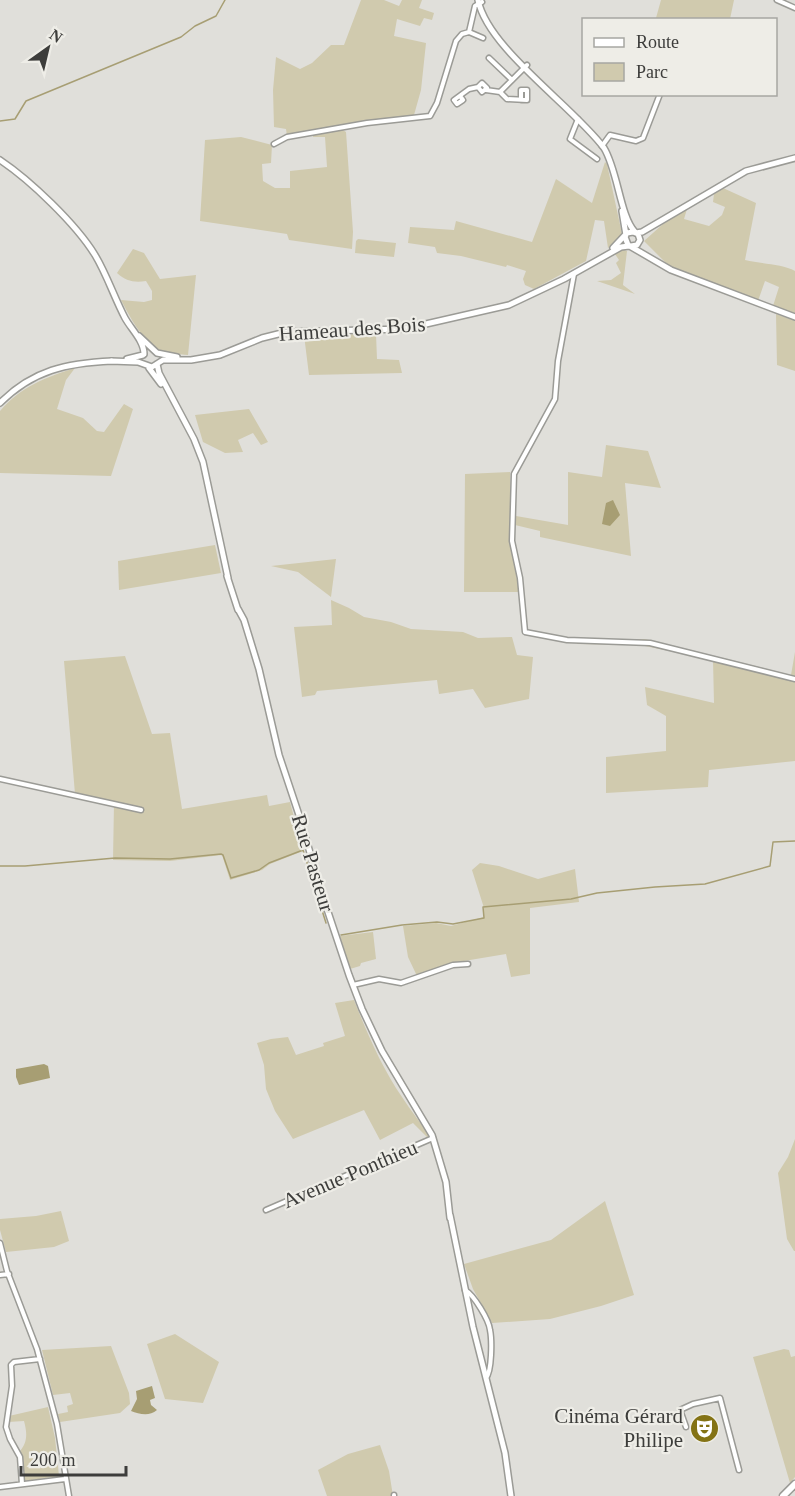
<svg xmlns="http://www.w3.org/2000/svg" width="795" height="1496" viewBox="0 0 795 1496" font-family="Georgia,serif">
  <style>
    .green { fill: #d0caae }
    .water { fill: #a79e73 }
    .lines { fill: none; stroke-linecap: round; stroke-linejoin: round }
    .stream { stroke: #a79e73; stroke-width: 1.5 }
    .street-casing { stroke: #9b9b96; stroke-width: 7 }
    .secondary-casing { stroke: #9b9b96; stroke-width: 8 }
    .primary-casing { stroke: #9b9b96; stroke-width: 9 }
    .street { stroke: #fff; stroke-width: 4 }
    .secondary { stroke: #fff; stroke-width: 5 }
    .primary { stroke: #fff; stroke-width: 6 }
    .labels { text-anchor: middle; stroke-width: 4.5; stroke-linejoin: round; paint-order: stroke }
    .street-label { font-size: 21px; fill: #3d3d3b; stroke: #eeede7 }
    .poi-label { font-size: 21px; fill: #3d3d3b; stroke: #eeede7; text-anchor: end }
  </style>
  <rect width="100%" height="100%" fill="#e0dfda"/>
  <path class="green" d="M361,0H384L399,6L402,0H422L419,8L434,13L432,20L424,18L420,26L397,19L394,36L426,43L421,90L414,115L287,136L286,129L274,127L273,90L276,57L300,69L312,63L331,45H344Z
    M661,0H734L730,19H658L656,18Z
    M341,129L346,132L353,232L352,249L289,240L287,234L200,221L205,140L241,137L272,145L271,163L262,164L263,181L275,188H290V171L327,167L325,137H313V135Z
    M605,162L607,164L622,234L608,248L604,221L595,220L586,261L534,289L525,285L523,279L526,271L507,265L506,267L461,256L437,253L435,247L408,243L410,227L454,230L456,221L532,242L556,179L592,203Z
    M723,188L756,203L745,260C761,264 782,264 795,271V315L773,306L779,287L765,281L758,301L668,265L644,241L663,224L687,209L684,219L709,226L722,215L725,207L713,202L714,194Z
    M358,239L396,243L394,257L355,253L356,241Z
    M133,249L144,253L160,279L196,275L188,355C179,354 168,354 160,350C142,341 130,317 121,300L144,302L152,300V291L146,281C134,283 126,281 117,273Z
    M622,249L627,251L623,285L635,294L597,281L611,280L621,273L616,263L619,260L615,254Z
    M776,314L795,321V371L777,365Z
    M376,334L377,359L399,360L402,373L309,375L304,335Z
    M75,368L66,380L57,409L83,418L97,431L104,432L124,404L133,409L111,476L0,473V411C20,387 46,377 75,368Z
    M249,409L268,442L261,445L253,433L238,440L243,452L225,453L203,442L195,415Z
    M606,445L648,451L661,488L625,483L631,556L540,537V531L515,525L516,516L568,525V472L602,477Z
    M510,472L511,508L509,529L519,592H464L465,474Z
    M215,545L221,573L119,590L118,561Z
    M336,559L331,597L298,572L271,566Z
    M331,600L349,608L364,617L391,622L411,629L463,632L478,638L512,637L517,655L533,657L529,699L485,708L473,689L439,694L437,680L317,691L315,695L302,697L294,627L332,625Z
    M577,639H645L791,675L795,652V761L709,770L708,787L606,793V757L666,751V716L647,705L645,687L714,703L713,660L640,645L577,644Z
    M125,656L152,734L170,733L182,809L267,795L269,806L290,802L303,851L270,864L262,870L230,880L222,855L170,861L113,860L114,803L75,794L64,661Z
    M480,863L499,866L538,879L575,869L579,902L530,908V974L511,977L506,954L458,962L417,976L408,957L403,926L436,923L451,926L484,917V908L472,870Z
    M373,932L376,959L361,963L360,966L350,969L340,936Z
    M354,1000C367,1033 382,1068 402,1097C411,1111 421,1123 430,1136L427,1137L413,1123L380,1140L364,1110L293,1139L275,1111L266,1089L264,1065L257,1043L271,1039L288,1037L296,1055L324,1046L323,1043L345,1036L335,1003Z
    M795,1139V1251H794L787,1239L778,1173L788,1157Z
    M605,1201L634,1295L601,1306L550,1319L492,1323L473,1289L464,1264L551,1240Z
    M61,1211L69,1241L54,1247L6,1252L0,1230V1219L36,1216Z
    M175,1334L219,1362L203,1403L165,1399L147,1344Z
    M111,1346L129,1393L130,1404L120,1413L60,1422L58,1414L68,1412L67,1406L73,1404L70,1393L53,1395L42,1350Z
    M784,1349L789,1350L791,1357L795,1356V1477L790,1483L753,1357Z
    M48,1407L55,1438L59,1476L25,1481L23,1460L20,1451C28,1442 27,1432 24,1421L8,1422L9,1416Z
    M380,1445L389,1471L393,1496H327L318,1470L348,1454Z"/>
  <path class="water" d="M613,500L620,515L610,526L602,524L606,503Z
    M44,1064L48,1066L50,1078L19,1085L16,1077V1069Z
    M152,1386L155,1398L150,1400L151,1405L157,1410C149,1417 139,1414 131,1411L137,1399L136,1391Z"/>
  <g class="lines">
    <path class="stream" d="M0,121L15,119L26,101L181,37L195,26L216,16L225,0
      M0,866H25L115,858L170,859L221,854L223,855L231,878L259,870L269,863L303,850L326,923
      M341,935L402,925L437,922L453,924L484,918L483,907L571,899L597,893L655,887L705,884L770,866L773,842L795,841"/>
    <defs>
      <path id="street" d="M777,0L795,8
        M469,32L475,6L482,2
        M469,32L483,38
        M489,58L512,80
        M486,90L500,92L527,65
        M500,92L507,99L527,100V90H521V100
        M460,96L463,100L457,104L454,100L469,89L478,87L482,83L487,88L482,92L478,87
        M578,119L570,139L597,159
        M274,144L287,137L367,123L430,116L437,103L456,41L462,34L469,32
        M602,146L610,135L636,141L643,138L660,94
        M574,274L558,361L555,399L514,474L512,541L520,578L525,632L567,640L650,643L795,679
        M0,779L141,810
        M353,985L379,979L401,983L453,965L468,964
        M266,1210L433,1138
        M0,1243L7,1271L37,1349L57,1424L69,1496
        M0,1275L9,1274
        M465,1290C474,1295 489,1320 490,1330C492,1340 492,1371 486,1378
        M686,1427L680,1410L693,1404L720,1398L739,1470
        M22,1484L20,1457L10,1439L6,1427L12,1386L11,1365L14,1362L40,1359
        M0,1487L65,1479
        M394,1495V1496"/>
      <path id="secondary" d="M478,0C488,49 573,106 604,148C618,171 620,216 635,232
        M0,160C30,180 76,224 95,255C107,275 114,297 125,318C131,329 144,341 144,354
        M622,211L626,235
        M636,233L642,232L746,171L795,158
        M625,237L628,245L671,270L795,317
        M613,248L627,233L633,232L638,234L640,240L637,245L631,246
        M139,336L157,353L177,357
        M127,359L143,355
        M111,361L138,362L152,367L163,360H191L220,355L262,338L286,332L404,329L509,305L564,279L621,247L629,246
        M157,364L159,373L194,439L203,462L228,578
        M149,368L161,384
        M0,403C33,370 67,363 112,361
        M227,576L238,610
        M238,609L244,620L259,669L279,755L301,821L320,888L349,975L362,1009L382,1051L432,1135L446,1182L450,1218
        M450,1215L473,1327L505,1453L511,1496"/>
      <path id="primary" d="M783,1496L795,1484"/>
    </defs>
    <use href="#street" class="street-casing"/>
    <use href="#secondary" class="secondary-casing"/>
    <use href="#primary" class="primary-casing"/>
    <use href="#street" class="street"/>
    <use href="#secondary" class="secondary"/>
    <use href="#primary" class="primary"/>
  </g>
  <defs>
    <symbol id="theatre-disc" viewBox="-11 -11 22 22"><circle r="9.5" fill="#847315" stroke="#eeede7"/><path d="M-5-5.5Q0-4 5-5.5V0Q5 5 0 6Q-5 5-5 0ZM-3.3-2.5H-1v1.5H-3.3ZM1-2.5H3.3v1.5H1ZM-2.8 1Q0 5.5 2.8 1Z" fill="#fff"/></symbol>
  </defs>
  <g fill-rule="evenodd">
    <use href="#theatre-disc" x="688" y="1412" width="33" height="33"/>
  </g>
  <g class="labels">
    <g class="street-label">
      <text transform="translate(352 329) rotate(-4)" y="7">Hameau des Bois</text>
      <text transform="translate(313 863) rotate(73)" y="7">Rue Pasteur</text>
      <text transform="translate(350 1174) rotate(-23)" y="7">Avenue Ponthieu</text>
    </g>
    <g class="poi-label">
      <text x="683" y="1423">Cinéma Gérard<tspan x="683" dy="24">Philipe</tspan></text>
    </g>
  </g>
  <rect x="582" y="18" width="195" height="78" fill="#eeede7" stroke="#a7a7a2" stroke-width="1.5"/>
  <rect x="594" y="38" width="30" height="9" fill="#ffffff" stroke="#a7a7a2" stroke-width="1.5"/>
  <text x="636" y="48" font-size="18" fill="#3d3d3b">Route</text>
  <rect x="594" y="63" width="30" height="18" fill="#d0caae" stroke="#a7a7a2" stroke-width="1.5"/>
  <text x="636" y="78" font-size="18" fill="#3d3d3b">Parc</text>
  <g transform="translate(48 48) rotate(34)" stroke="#eeede7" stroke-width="4.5" paint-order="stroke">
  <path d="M0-4.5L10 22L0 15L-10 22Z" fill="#3d3d3b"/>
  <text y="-9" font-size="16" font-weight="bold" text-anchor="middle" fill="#3d3d3b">N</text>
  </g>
  <path d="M21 1466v9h105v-9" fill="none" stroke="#3d3d3b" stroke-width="3"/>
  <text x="30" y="1466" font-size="18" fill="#3d3d3b" stroke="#eeede7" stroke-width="4.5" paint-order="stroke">200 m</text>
</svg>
